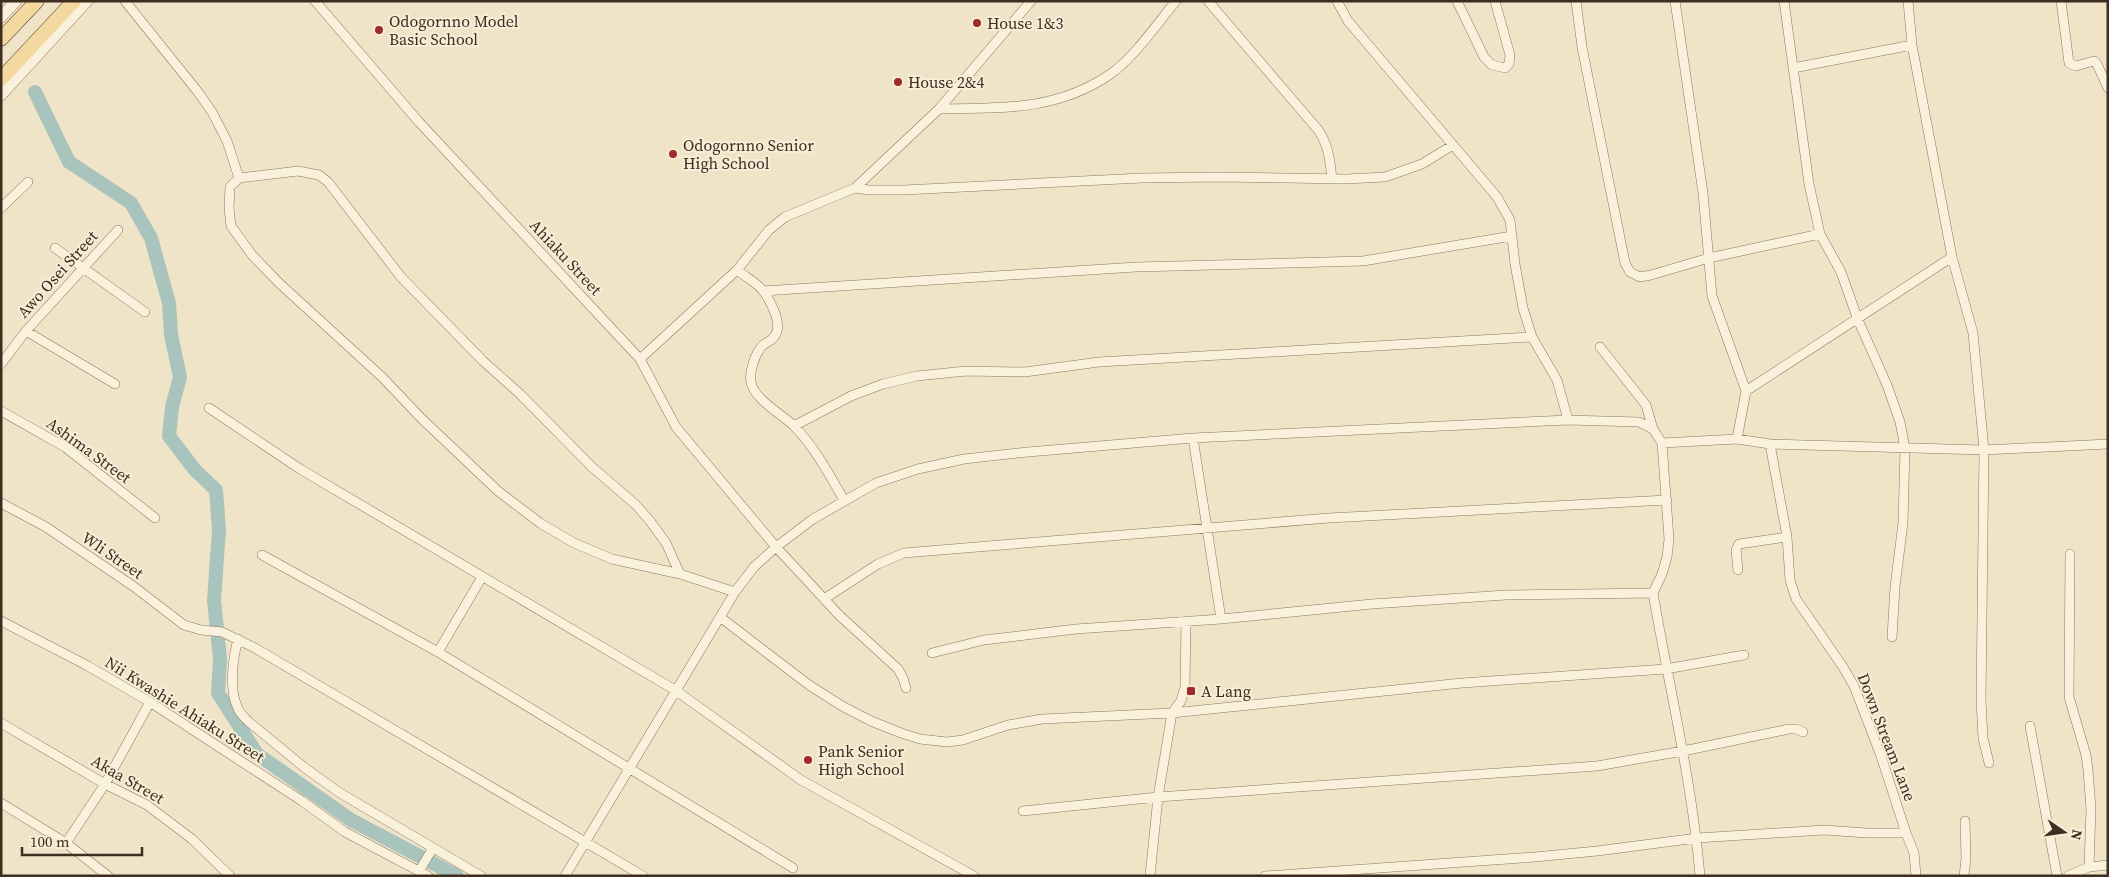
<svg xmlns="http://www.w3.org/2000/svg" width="2109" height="877" viewBox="0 0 2109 877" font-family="'Source Serif 4',serif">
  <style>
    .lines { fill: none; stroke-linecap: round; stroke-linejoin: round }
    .river { stroke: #a9c4bc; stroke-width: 14 }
    .minor-casing { stroke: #8d765c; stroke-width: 10 }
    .tertiary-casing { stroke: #8d765c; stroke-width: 12 }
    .primary-casing { stroke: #5b4430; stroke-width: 15 }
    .minor { stroke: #faf1dc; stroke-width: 9 }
    .tertiary { stroke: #faf1dc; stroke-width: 11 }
    .primary { stroke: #f3d9a0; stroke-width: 14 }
    .poi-dot { fill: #9e2a2b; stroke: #f7eed8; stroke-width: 2 }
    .labels { text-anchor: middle; stroke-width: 4; stroke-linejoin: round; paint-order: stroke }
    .poi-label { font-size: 16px; fill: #3d2e20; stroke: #f7eed8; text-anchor: start }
    .street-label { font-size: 16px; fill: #3d2e20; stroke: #f7eed8 }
  </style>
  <rect width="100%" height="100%" fill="#f0e4c8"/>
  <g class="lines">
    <path class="river" d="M35,92L69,162L131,203L151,238L169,303L171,335L180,377L172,407L169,436L195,470L216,490L219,530L214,600L220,659L218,693L257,754L351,820L457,876"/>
    <defs>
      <path id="minor" d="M125,1L198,92L212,112L227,141L239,178
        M315,1L419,122L640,359L676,427L776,547L839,615L898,669L903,678L906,688
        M1208,1L1319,131C1329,147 1330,161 1332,179
        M1337,1L1348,21L1497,197L1510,220L1515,264L1523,308L1532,337L1557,380L1568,420
        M1457,1L1484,57L1492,65L1505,68L1509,64L1510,55L1495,1
        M1576,1L1582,47L1625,263L1630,272L1640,277L1651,275L1709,258L1820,234
        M1675,1L1703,193L1712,296L1746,391L1737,439
        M1784,1L1809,184L1820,234L1841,272L1858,320L1887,385L1900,422L1905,448L1903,523L1895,587L1892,637
        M1908,1L1912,45L1952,257L1973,333L1984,450L1981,700L1983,738L1989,763
        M2061,1L2069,63L2076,66L2094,61L2097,64L2108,88
        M1793,68L1912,45
        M939,109C1000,108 1056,111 1109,75C1134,58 1156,25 1176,1
        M855,188L869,190H904L1142,178L1218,177L1346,179L1385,177L1422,164L1453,145
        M1,208L28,182
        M55,248L145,312
        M737,270C745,277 758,283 764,292C771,302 784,326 774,337C771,341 765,343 762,346C755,354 749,372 751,382C753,398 781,414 793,425C814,446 829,474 844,500
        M763,291L1136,267L1363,261L1512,236
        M26,331L115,384
        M1600,347L1646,405L1653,429
        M640,359L737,270L769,230L785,217L855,188L939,109L1031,1
        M1,364L26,331L118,230
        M1746,391L1952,257
        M209,408L300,469L675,690L801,780L974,876
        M1,411L65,447L155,518
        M794,426L851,396L883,384L917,376L966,371L1025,372L1099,362L1532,337
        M1193,438L1221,619
        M1662,443L1737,439L1770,444L1984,450L2108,444
        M1770,444L1787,537L1790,580L1796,599L1843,667L1854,686L1881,756L1906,833L1914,853L1916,876
        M1,503L46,527L133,586L184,625L201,630L222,632L255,648L643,876
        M262,555L438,652L793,868
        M1738,570L1736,550L1739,544L1787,537
        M680,574L666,543L650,521L636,505L592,467L520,394L483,361L401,277L328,182L319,175L298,171L239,178L230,187L229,208L231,226L252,255L279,283L382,377L421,418L498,491L540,523L574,543L612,559L680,574L735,592
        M824,599L878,564L904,553L1329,518L1667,500
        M720,617L809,685L842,706L871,721L901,733L920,739L947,742L963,740L1008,725L1042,719L1172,713L1462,683L1666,669L1744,655
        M1,621L88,666L150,702L302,801L345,832L428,876
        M238,639C233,657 229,689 237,706C239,713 244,717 249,722L305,768L340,793L481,876
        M438,652L482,577
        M932,653L984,640L1076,629L1221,619L1372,604L1506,595L1653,593
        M1,723L105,784L147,805L192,839L230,876
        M2030,726L2057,876
        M1,803L66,843L108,876
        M1023,811L1158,797L1597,766L1683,751L1789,729H1796L1803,732
        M66,843L105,784L150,702
        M2089,867L2108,865
        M419,871L433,848
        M565,876L735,592L754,567L776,547L813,519L876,483L918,469L964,459L1028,452L1193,438L1568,420L1639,422L1653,429L1662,443L1669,539L1667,557L1662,574L1653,593C1669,687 1692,781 1700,876
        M1150,876L1158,797L1172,713L1181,701L1185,687L1186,621
        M1265,876L1535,857L1597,851L1697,838L1824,830L1867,833H1906
        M1964,876L1966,859L1965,821
        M2068,876L2089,867L2091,809L2088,770L2086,755L2069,697L2070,554"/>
      <path id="tertiary" d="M1,17L16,1
        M1,95L87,1"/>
      <path id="primary" d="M1,39L37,1
        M1,79L74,1"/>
    </defs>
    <use href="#minor" class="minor-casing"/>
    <use href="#tertiary" class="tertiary-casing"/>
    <use href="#primary" class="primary-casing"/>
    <use href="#minor" class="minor"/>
    <use href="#tertiary" class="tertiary"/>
    <use href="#primary" class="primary"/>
  </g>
  <g class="poi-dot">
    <circle cx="977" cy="23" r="5"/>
    <circle cx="379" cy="30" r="5"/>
    <circle cx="898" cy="82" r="5"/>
    <circle cx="673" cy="154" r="5"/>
    <rect x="1186" y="686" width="10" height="10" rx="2.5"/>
    <circle cx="808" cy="760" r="5"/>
  </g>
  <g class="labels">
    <g class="poi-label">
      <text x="389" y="27">Odogornno Model<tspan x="389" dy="18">Basic School</tspan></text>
      <text x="987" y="29">House 1&amp;3</text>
      <text x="908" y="88">House 2&amp;4</text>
      <text x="683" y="151">Odogornno Senior<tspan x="683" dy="18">High School</tspan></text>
      <text x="1201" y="697">A Lang</text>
      <text x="818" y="757">Pank Senior<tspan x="818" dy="18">High School</tspan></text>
    </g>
    <g class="street-label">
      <text transform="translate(566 257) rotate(47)" y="6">Ahiaku Street</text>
      <text transform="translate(57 274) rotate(-48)" y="6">Awo Osei Street</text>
      <text transform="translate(89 450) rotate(36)" y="6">Ashima Street</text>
      <text transform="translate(113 555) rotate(34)" y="6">Wli Street</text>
      <text transform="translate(185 709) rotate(32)" y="6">Nii Kwashie Ahiaku Street</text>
      <text transform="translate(1887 737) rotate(69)" y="6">Down Stream Lane</text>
      <text transform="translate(128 779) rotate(30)" y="6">Akaa Street</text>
    </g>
  </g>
  <rect width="2109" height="877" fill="none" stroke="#3d2e20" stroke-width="5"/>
  <g transform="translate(2064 832) rotate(103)" stroke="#f7eed8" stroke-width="4" paint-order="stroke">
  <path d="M0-4L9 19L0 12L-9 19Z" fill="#3d2e20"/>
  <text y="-8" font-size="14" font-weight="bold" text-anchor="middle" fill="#3d2e20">N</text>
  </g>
  <path d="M22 847v8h120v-8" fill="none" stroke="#3d2e20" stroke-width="2.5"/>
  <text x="30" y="847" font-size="15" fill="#3d2e20" stroke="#f7eed8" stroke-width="4" paint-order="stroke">100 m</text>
</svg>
